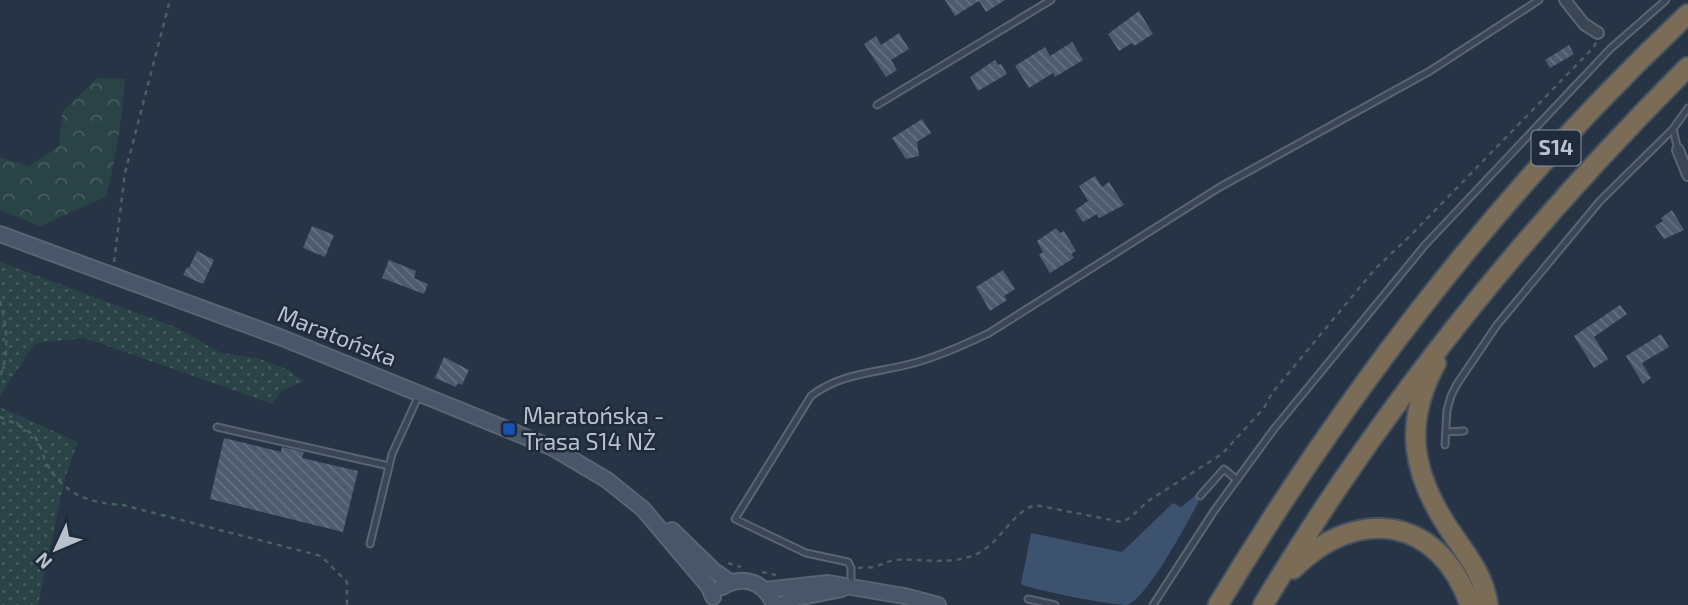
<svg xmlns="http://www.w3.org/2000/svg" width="1688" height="605" viewBox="0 0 1688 605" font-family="'Exo 2',sans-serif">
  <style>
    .grass { fill: url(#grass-dots) }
    .forest { fill: url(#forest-crowns) }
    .water { fill: #3c526e }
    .building { fill: url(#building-back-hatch) }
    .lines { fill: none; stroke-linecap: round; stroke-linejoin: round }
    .lane-casing { stroke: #5a6472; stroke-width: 9 }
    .street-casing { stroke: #5a6472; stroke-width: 14 }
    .secondary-casing { stroke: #5a6472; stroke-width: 18 }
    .highway-casing { stroke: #46515f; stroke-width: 23 }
    .path { stroke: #476062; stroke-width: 2.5; stroke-dasharray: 5 5; stroke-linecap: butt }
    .lane { stroke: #3b4654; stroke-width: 5 }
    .street { stroke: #3b4654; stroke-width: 10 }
    .secondary { stroke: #495568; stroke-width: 14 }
    .highway { stroke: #7b6c58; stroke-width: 19 }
    .transit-dot { fill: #1a4fb4; stroke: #1f2b3a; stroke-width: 2.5 }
    .labels { text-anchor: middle; stroke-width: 5; stroke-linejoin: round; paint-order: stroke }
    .shield { fill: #1f2b3a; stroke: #8b94a2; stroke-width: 2 }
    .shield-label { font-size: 21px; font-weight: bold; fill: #b9c1ce }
    .street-label { font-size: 23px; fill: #b9c1ce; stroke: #1f2b3a }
    .poi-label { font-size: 23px; fill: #b9c1ce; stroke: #1f2b3a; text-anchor: start }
  </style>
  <defs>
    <pattern id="grass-dots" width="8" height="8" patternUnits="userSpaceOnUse" patternTransform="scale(1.75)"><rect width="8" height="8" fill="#294346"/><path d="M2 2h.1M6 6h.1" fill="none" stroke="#465c60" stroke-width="1.8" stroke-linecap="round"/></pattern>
    <pattern id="forest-crowns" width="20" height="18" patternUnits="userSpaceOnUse" patternTransform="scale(1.75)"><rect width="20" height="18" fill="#294346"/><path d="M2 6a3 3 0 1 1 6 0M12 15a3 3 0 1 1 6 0" fill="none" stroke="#465c60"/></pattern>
    <pattern id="building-back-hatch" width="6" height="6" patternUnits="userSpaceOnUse" patternTransform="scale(1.75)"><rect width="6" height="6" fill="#4d5b6e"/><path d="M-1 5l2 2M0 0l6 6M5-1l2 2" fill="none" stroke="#657182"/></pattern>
  </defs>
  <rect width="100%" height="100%" fill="#263445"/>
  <path class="grass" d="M0,262L178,328L221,353L257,358L289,370L303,382L281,391L272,404L85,338L35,343L0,396Z
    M0,407L78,442L65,478L38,605H0Z"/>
  <path class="forest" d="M97,78L125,79C122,120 116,158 106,197L40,226L0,210V157L29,166L59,146L62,112Z"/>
  <path class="water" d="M1196,495L1200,499C1189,520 1147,599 1127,605C1111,605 1037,591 1021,584L1031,533L1122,552L1173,503L1181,507Z"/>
  <path class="building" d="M945,0H1005L986,12L979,1L955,16Z
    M1139,11L1153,34L1134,46L1132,43L1119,51L1108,34Z
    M899,33L909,49L891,60L897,70L886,77L864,44L876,36L881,45Z
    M1072,42L1083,60L1055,77L1053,73L1029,88L1015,66L1045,47L1050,56Z
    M1569,45L1574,54L1550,68L1545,60Z
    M995,60L998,65L1001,64L1007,74L978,91L970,77Z
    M922,119L931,133L917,142L919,156L906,159L892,138Z
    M1095,176L1102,187L1109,182L1124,205L1099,218L1097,214L1083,222L1075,210L1088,201L1079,186Z
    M1672,210L1684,230L1664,239L1655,226L1663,221L1661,218Z
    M312,226L334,235L325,257L303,248Z
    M1056,228L1060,233L1064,231L1076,251L1071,254L1074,258L1050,273L1039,255L1043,252L1037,241Z
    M197,251L214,260L203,284L183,275L187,267L189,268Z
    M389,260L416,271L414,278L428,284L424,294L382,278Z
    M1003,270L1015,289L1004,296L1007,300L990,311L976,287Z
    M1620,305L1627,314L1594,337L1608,359L1594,368L1574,336Z
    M1661,334L1669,347L1642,363L1651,378L1643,384L1626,356Z
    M444,357L469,370L462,385L458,383L456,387L435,378Z
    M224,438L281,452L282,447L304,452L302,458L358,471L343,532L210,499Z"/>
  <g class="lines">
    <defs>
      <path id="lane" d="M877,105L1051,0
        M1673,129L1678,150
        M217,427L389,466
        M1446,432L1464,431
        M1445,445L1447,410L1451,396L1457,384L1497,325L1600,201L1673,129L1688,108
        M1200,496L1224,469L1237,480
        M370,544L392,454L419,395
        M851,584V568L848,562L806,553L735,519L811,396C842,372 878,373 914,363C940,356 964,345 989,333L1220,187L1430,71L1539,0
        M1028,599L1055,605
        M1153,605L1214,511L1274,429L1425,245L1610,49L1666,0"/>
      <path id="street" d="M1565,0L1584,24L1598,33
        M1678,150L1688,175"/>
      <path id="secondary" d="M0,234L280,337L553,448L607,480L643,509L709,587L713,597
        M672,530L713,570L730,582
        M722,587C743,574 765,582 774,605
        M765,590L828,583L904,596L938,605
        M781,605L796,598L842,589"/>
      <path id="highway" d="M1436,363C1403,424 1412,473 1449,529C1466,554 1484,575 1488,605
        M1293,569C1357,505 1439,516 1470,605
        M1218,605C1348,389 1504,187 1688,14
        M1263,605C1382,406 1524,231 1688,67"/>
    </defs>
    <use href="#lane" class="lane-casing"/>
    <use href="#street" class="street-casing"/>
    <use href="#secondary" class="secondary-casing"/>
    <use href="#highway" class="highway-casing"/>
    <path class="path" d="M114,262L125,173L170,0
      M0,301C7,326 10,352 0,376
      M0,417C11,422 25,427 34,436C42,445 42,456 48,466C66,496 91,503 123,505L321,556L347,582V605
      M728,563L741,567
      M858,568C863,567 870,568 874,567C882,565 887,561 895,560C923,558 956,567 982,551C1002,539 1012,513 1035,505L1122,522L1131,517L1148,501L1222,454L1264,408L1272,393L1375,269L1412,234L1594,47L1596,42
      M762,572L776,575"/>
    <use href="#lane" class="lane"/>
    <use href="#street" class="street"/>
    <use href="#secondary" class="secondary"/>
    <use href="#highway" class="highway"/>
  </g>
  <rect class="transit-dot" x="502" y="422" width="14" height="14" rx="3.5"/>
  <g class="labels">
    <rect class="shield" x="1531.5" y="130.5" width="49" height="35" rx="5"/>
    <g class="shield-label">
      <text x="1556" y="155">S14</text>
    </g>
    <g class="street-label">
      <text transform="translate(337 336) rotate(22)" y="8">Maratońska</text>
    </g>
    <g class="poi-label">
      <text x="523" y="424">Maratońska -<tspan x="523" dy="26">Trasa S14 NŻ</tspan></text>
    </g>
  </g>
  <g transform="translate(56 549) rotate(226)" stroke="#1f2b3a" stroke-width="5" paint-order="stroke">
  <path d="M0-5L12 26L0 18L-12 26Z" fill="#b9c1ce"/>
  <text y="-10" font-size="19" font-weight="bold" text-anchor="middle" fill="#b9c1ce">N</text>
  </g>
</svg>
